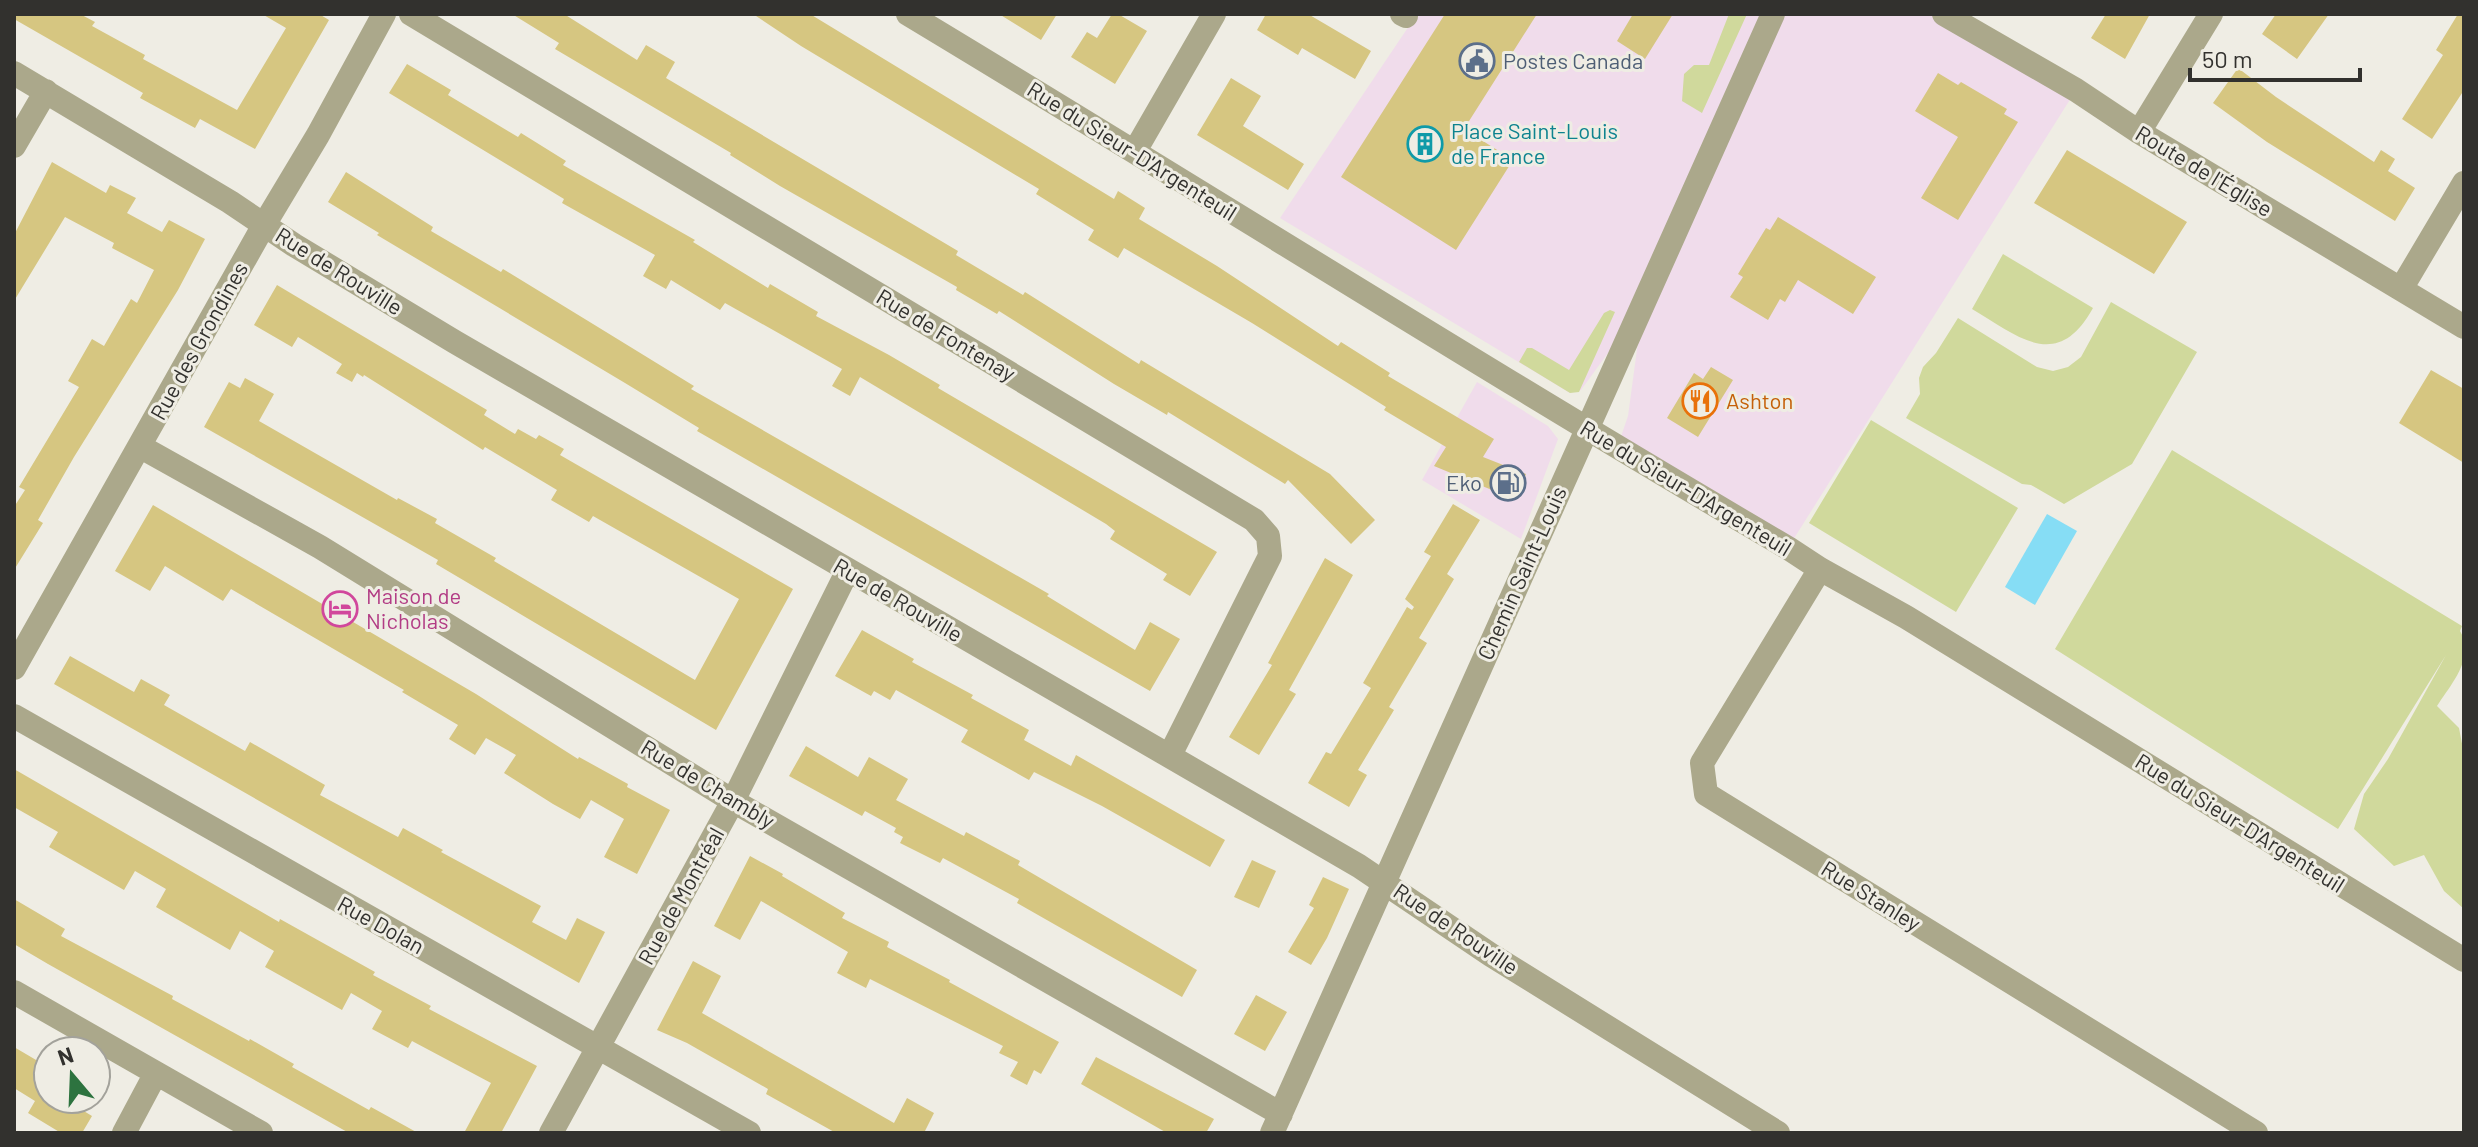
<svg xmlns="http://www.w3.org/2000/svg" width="2478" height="1147" viewBox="0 0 2478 1147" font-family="Barlow,sans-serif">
<rect width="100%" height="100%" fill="#efede4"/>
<path fill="#f0dceb" d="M 1417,14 L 1944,14 L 2076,90 L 1788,548 L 1617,448 L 1628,416 L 1643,305 L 1581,390 L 1570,393 L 1280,218 Z
M 1477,382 L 1548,426 L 1558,439 L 1521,539 L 1422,480 Z"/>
<path fill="#d0d99c" d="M 1729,14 L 1747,14 L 1702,113 L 1682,101 L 1684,74 L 1694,65 L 1709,65 Z
M 2003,254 L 2093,308 C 2057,373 2018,336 1972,309 Z
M 2111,302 L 2197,352 L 2132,464 L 2064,504 L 2031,485 L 2022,484 L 1906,418 L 1920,394 L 1919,378 L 1923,367 L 1936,353 L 1958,318 L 2037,367 L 2053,371 L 2068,367 L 2081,357 Z
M 1610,310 L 1615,312 L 1579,392 L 1570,393 L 1519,362 L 1527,348 L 1532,348 L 1569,370 L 1604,313 Z
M 1871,420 L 2018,508 L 1956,612 L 1809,523 Z
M 2172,450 L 2462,626 L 2460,631 C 2476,657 2451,684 2437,706 L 2459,728 L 2464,754 L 2464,909 L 2444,891 L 2424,855 L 2394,866 L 2354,829 L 2364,794 L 2388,759 L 2446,655 L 2338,829 L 2055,649 Z"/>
<path fill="#86ddf5" d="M 2047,514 L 2077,531 L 2035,605 L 2005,587 Z"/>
<path fill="#d6c681" d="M 14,14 L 80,14 L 95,22 L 92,26 L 145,55 L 143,59 L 237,110 L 286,28 L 262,14 L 319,14 L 329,20 L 255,149 L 200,119 L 195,128 L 140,98 L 143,93 L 14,19 Z
M 512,14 L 564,14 L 637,60 L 646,45 L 675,62 L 666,78 L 958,251 L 956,255 L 1023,295 L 1025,292 L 1139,364 L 1141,360 L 1330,474 L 1375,520 L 1351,544 L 1288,480 L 1285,484 L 1168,412 L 1167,415 L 1114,384 L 999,311 L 997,314 L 956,290 L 957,287 L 780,186 L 730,155 L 731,153 L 555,49 L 559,43 Z
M 753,14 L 810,14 L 1114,199 L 1118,191 L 1145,208 L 1139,219 L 1217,266 L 1338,346 L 1341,342 L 1390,373 L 1388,376 L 1494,439 L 1483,457 L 1526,474 L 1516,500 L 1434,466 L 1446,447 L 1384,410 L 1386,407 L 1252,323 L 1124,248 L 1118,258 L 1088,240 L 1094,230 L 1036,194 L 1039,189 L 801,46 Z
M 999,14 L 1057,14 L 1041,40 Z
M 1112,14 L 1118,14 L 1147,31 L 1115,84 L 1071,57 L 1087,32 L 1097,38 Z
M 1266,14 L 1308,14 L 1371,51 L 1355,79 L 1302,48 L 1298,55 L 1257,30 Z
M 1445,14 L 1537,14 L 1464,129 L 1513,160 L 1456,250 L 1341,177 Z
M 1633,14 L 1673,14 L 1645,59 L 1617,41 Z
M 2106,14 L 2150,14 L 2125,59 L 2091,38 Z
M 2276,14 L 2329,14 L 2297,59 L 2262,34 Z
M 2458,14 L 2464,14 L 2464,90 L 2432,139 L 2402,119 L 2443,55 L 2436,50 Z
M 407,64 L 451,90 L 448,95 L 518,137 L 521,133 L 566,161 L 563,165 L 695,240 L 693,242 L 768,288 L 770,284 L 818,312 L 816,316 L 889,355 L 940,385 L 938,388 L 1217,552 L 1190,596 L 1163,580 L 1167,574 L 1110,539 L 1115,531 L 1106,524 L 860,377 L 850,396 L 832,386 L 842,369 L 725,303 L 720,310 L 671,280 L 666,289 L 643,276 L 655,255 L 562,203 L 564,199 L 389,93 Z
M 2238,68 L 2276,97 L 2374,162 L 2381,150 L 2395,159 L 2388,171 L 2415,188 L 2395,221 L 2267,142 L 2213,103 Z
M 1938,73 L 1958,85 L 1961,82 L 2007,109 L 2004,114 L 2018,122 L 1958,220 L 1921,198 L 1958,137 L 1915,111 Z
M 1231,78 L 1261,96 L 1243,126 L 1304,164 L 1288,190 L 1197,135 Z
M 2067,150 L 2187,222 L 2154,274 L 2034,203 Z
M 52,162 L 106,193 L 110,185 L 136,198 L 127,213 L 162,232 L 169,220 L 205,239 L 178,290 L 74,457 L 38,520 L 43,523 L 14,570 L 14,507 L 25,490 L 19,487 L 79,387 L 68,381 L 92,339 L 104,346 L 131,299 L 137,303 L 154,270 L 112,248 L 114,243 L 65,217 L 14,301 L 14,235 Z
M 346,172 L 433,227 L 431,231 L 501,272 L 503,269 L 593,324 L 694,386 L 691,389 L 1049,594 L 1047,596 L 1135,650 L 1150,622 L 1180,639 L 1150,691 L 697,431 L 699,428 L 625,383 L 377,235 L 379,233 L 328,202 Z
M 1778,217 L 1876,277 L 1853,314 L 1798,280 L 1785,302 L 1780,299 L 1768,320 L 1730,297 L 1743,277 L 1738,274 L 1766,228 L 1770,230 Z
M 277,285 L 487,410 L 484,415 L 515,434 L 518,429 L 536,439 L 539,435 L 564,449 L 560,455 L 793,589 L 716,730 L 436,564 L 438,560 L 204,427 L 229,382 L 240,388 L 245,378 L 274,394 L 259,421 L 397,500 L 398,498 L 437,519 L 435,523 L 496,558 L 494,561 L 695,680 L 739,599 L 593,516 L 589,522 L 551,500 L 557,490 L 485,447 L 483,450 L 364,375 L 363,377 L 357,373 L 352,382 L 336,373 L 342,364 L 298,337 L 292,347 L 254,325 Z
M 1711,367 L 1733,380 L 1698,437 L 1667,418 L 1694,373 L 1703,379 Z
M 2431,370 L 2464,389 L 2464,463 L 2399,423 Z
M 1453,504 L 1480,520 L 1447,574 L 1454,579 L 1419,638 L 1427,643 L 1389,707 L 1394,710 L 1358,770 L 1367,775 L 1349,807 L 1308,783 L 1326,752 L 1331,754 L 1371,688 L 1363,683 L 1407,607 L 1412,610 L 1414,607 L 1405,599 L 1431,556 L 1424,552 Z
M 153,505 L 476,694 L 578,759 L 579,757 L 628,784 L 627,787 L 670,810 L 637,874 L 604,857 L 624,819 L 591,800 L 580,819 L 553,804 L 504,773 L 516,755 L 486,738 L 475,755 L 449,739 L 458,725 L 402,692 L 404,690 L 231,589 L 223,601 L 165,566 L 150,591 L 115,571 Z
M 1325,558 L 1353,575 L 1289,690 L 1296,694 L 1259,755 L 1229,737 L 1272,665 L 1268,663 Z
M 862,630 L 914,659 L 912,662 L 973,695 L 971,698 L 1029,730 L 1024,740 L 1071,766 L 1076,755 L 1225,840 L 1210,867 L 1102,806 L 1034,772 L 1029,780 L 961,742 L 968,730 L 896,690 L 890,700 L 874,691 L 871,696 L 835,676 Z
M 70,656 L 134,692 L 141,679 L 170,695 L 164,705 L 245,751 L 250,742 L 325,785 L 320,795 L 398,837 L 403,828 L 443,850 L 441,852 L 541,906 L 532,922 L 566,940 L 577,918 L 605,932 L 579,983 L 54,684 Z
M 806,746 L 858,777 L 869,757 L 908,779 L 896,800 L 964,836 L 966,832 L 1020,861 L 1018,865 L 1197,970 L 1182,997 L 1017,903 L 1019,899 L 943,858 L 940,863 L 900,843 L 903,837 L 894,832 L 896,828 L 865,811 L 862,816 L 789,776 Z
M 14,769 L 279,922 L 280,919 L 375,972 L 373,975 L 431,1006 L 429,1009 L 537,1066 L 501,1133 L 464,1133 L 491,1083 L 412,1041 L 408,1048 L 372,1029 L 382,1011 L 351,993 L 342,1010 L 265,967 L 274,951 L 240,931 L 230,950 L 156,907 L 166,889 L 135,871 L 124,890 L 49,847 L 58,832 L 14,807 Z
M 750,856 L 783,874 L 782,876 L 845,913 L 842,918 L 889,942 L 887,947 L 950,980 L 949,982 L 1059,1042 L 1041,1074 L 1034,1070 L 1027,1085 L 1010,1076 L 1018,1062 L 999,1053 L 1003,1046 L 870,979 L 866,988 L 837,973 L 848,952 L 761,901 L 740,940 L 714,926 Z
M 1252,860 L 1276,871 L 1259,908 L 1234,897 Z
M 1323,877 L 1349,889 L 1327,938 L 1311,965 L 1288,952 L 1314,908 L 1309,905 Z
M 14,899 L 65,929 L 61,936 L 173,996 L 172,999 L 249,1041 L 250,1039 L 294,1064 L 292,1067 L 369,1110 L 371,1107 L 418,1133 L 349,1133 L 48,964 L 14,944 Z
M 693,961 L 721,976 L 702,1013 L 894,1123 L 907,1098 L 934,1113 L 924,1133 L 836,1133 L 766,1094 L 768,1089 L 687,1043 L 657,1030 Z
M 1256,995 L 1287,1012 L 1265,1051 L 1234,1034 Z
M 14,1047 L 48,1067 L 48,1099 L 64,1099 L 92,1116 L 82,1133 L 61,1133 L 28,1113 L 35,1101 L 14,1088 Z
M 1096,1057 L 1214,1119 L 1206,1133 L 1167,1133 L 1081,1084 Z"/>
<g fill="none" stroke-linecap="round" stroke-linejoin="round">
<path stroke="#aba88b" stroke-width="24" d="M 411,14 L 1254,520 L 1268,536 L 1270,556 L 1170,755
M 908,14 C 1202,191 1492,375 1788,548 L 1820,569 L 1906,617 L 2464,960
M 1402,14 L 1406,16
M 1944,14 L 2076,90 L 2139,132 L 2464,327
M 14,73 L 230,202 L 294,245 L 455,342 L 1359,866 L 1491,955 L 1778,1133
M 2139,132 L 2211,14
M 14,146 L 46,91
M 1135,151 L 1214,14
M 2401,289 L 2464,183
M 141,447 L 320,547 L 733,801 L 1281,1114
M 1820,569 L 1702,763 L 1706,794 L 2256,1133
M 14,668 L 264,225 L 318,135 L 384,14
M 14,716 L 749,1133
M 14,992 L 261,1133
M 124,1133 L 156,1073
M 551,1133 L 733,801 L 848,570
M 1272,1133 L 1773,14"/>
</g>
<defs>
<symbol id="civic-ring" viewBox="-11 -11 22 22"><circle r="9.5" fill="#efede4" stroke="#5c6f8a" stroke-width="1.5"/><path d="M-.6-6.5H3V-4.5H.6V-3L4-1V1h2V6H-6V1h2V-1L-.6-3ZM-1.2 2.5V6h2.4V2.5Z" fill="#5c6f8a"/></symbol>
<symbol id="building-ring" viewBox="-11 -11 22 22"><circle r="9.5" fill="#efede4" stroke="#0f9aa8" stroke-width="1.5"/><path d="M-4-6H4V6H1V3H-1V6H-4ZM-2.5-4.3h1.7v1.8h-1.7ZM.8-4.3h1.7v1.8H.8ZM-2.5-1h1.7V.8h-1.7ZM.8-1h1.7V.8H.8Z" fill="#0f9aa8"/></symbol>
<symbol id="restaurant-ring" viewBox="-11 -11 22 22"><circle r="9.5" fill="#efede4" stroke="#e8710a" stroke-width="1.5"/><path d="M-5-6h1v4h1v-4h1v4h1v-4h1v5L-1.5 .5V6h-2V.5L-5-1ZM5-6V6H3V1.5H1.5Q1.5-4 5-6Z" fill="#e8710a"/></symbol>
<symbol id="fuel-ring" viewBox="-11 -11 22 22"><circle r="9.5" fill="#efede4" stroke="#5c6f8a" stroke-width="1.5"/><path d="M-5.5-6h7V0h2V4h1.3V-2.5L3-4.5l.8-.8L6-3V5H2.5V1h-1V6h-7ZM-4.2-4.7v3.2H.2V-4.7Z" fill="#5c6f8a"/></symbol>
<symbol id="hotel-ring" viewBox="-11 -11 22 22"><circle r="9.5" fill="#efede4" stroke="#d1479c" stroke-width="1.5"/><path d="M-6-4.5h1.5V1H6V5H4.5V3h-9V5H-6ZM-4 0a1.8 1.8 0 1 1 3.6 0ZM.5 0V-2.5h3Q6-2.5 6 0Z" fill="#d1479c"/></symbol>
</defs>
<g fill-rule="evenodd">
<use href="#civic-ring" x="1457" y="41" width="40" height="40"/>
<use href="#building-ring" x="1405" y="124" width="40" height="40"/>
<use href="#restaurant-ring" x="1680" y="381" width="40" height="40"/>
<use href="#fuel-ring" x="1488" y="463" width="40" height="40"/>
<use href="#hotel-ring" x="320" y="589" width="40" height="40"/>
</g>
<g text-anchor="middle" stroke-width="6" stroke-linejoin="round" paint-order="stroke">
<g font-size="22" fill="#4e5e75" stroke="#efede4" text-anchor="start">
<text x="1503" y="69">Postes Canada</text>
<text x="1482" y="491" text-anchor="end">Eko</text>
</g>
<g font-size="22" fill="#0d838f" stroke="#efede4" text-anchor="start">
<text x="1451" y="139">Place Saint-Louis<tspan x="1451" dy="25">de France</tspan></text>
</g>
<g font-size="22" fill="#32312e" stroke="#efede4">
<text transform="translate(1132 151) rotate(32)" y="8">Rue du Sieur-D'Argenteuil</text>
<text transform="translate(2204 171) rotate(31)" y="8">Route de l'Église</text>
<text transform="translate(339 271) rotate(32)" y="8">Rue de Rouville</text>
<text transform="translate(946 335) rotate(31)" y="8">Rue de Fontenay</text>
<text transform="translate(199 341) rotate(-61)" y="8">Rue des Grondines</text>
<text transform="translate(1686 488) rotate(31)" y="8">Rue du Sieur-D'Argenteuil</text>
<text transform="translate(1522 573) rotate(-66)" y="8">Chemin Saint-Louis</text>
<text transform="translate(898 600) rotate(30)" y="8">Rue de Rouville</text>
<text transform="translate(708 784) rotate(31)" y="8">Rue de Chambly</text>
<text transform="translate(2240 823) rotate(32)" y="8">Rue du Sieur-D'Argenteuil</text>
<text transform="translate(681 896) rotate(-61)" y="8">Rue de Montréal</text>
<text transform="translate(1871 896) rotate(32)" y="8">Rue Stanley</text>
<text transform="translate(381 925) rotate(29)" y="8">Rue Dolan</text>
<text transform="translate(1456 929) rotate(34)" y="8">Rue de Rouville</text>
</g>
<g font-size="22" fill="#c56008" stroke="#efede4" text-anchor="start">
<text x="1726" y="409">Ashton</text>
</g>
<g font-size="22" fill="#b23c85" stroke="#efede4" text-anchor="start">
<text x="366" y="604">Maison de<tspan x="366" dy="25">Nicholas</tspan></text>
</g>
</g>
<rect width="2478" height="1147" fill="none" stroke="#32312e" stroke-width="32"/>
<g transform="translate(72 1075) rotate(341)"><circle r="38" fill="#efede4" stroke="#a3a29b" stroke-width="2"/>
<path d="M0-6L14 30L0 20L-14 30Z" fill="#2d733f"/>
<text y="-12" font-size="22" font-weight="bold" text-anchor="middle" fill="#32312e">N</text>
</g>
<path d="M2190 68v12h170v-12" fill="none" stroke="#32312e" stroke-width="4"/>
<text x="2202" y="68" font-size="24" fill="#32312e" stroke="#efede4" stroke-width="6" paint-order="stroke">50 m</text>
</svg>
